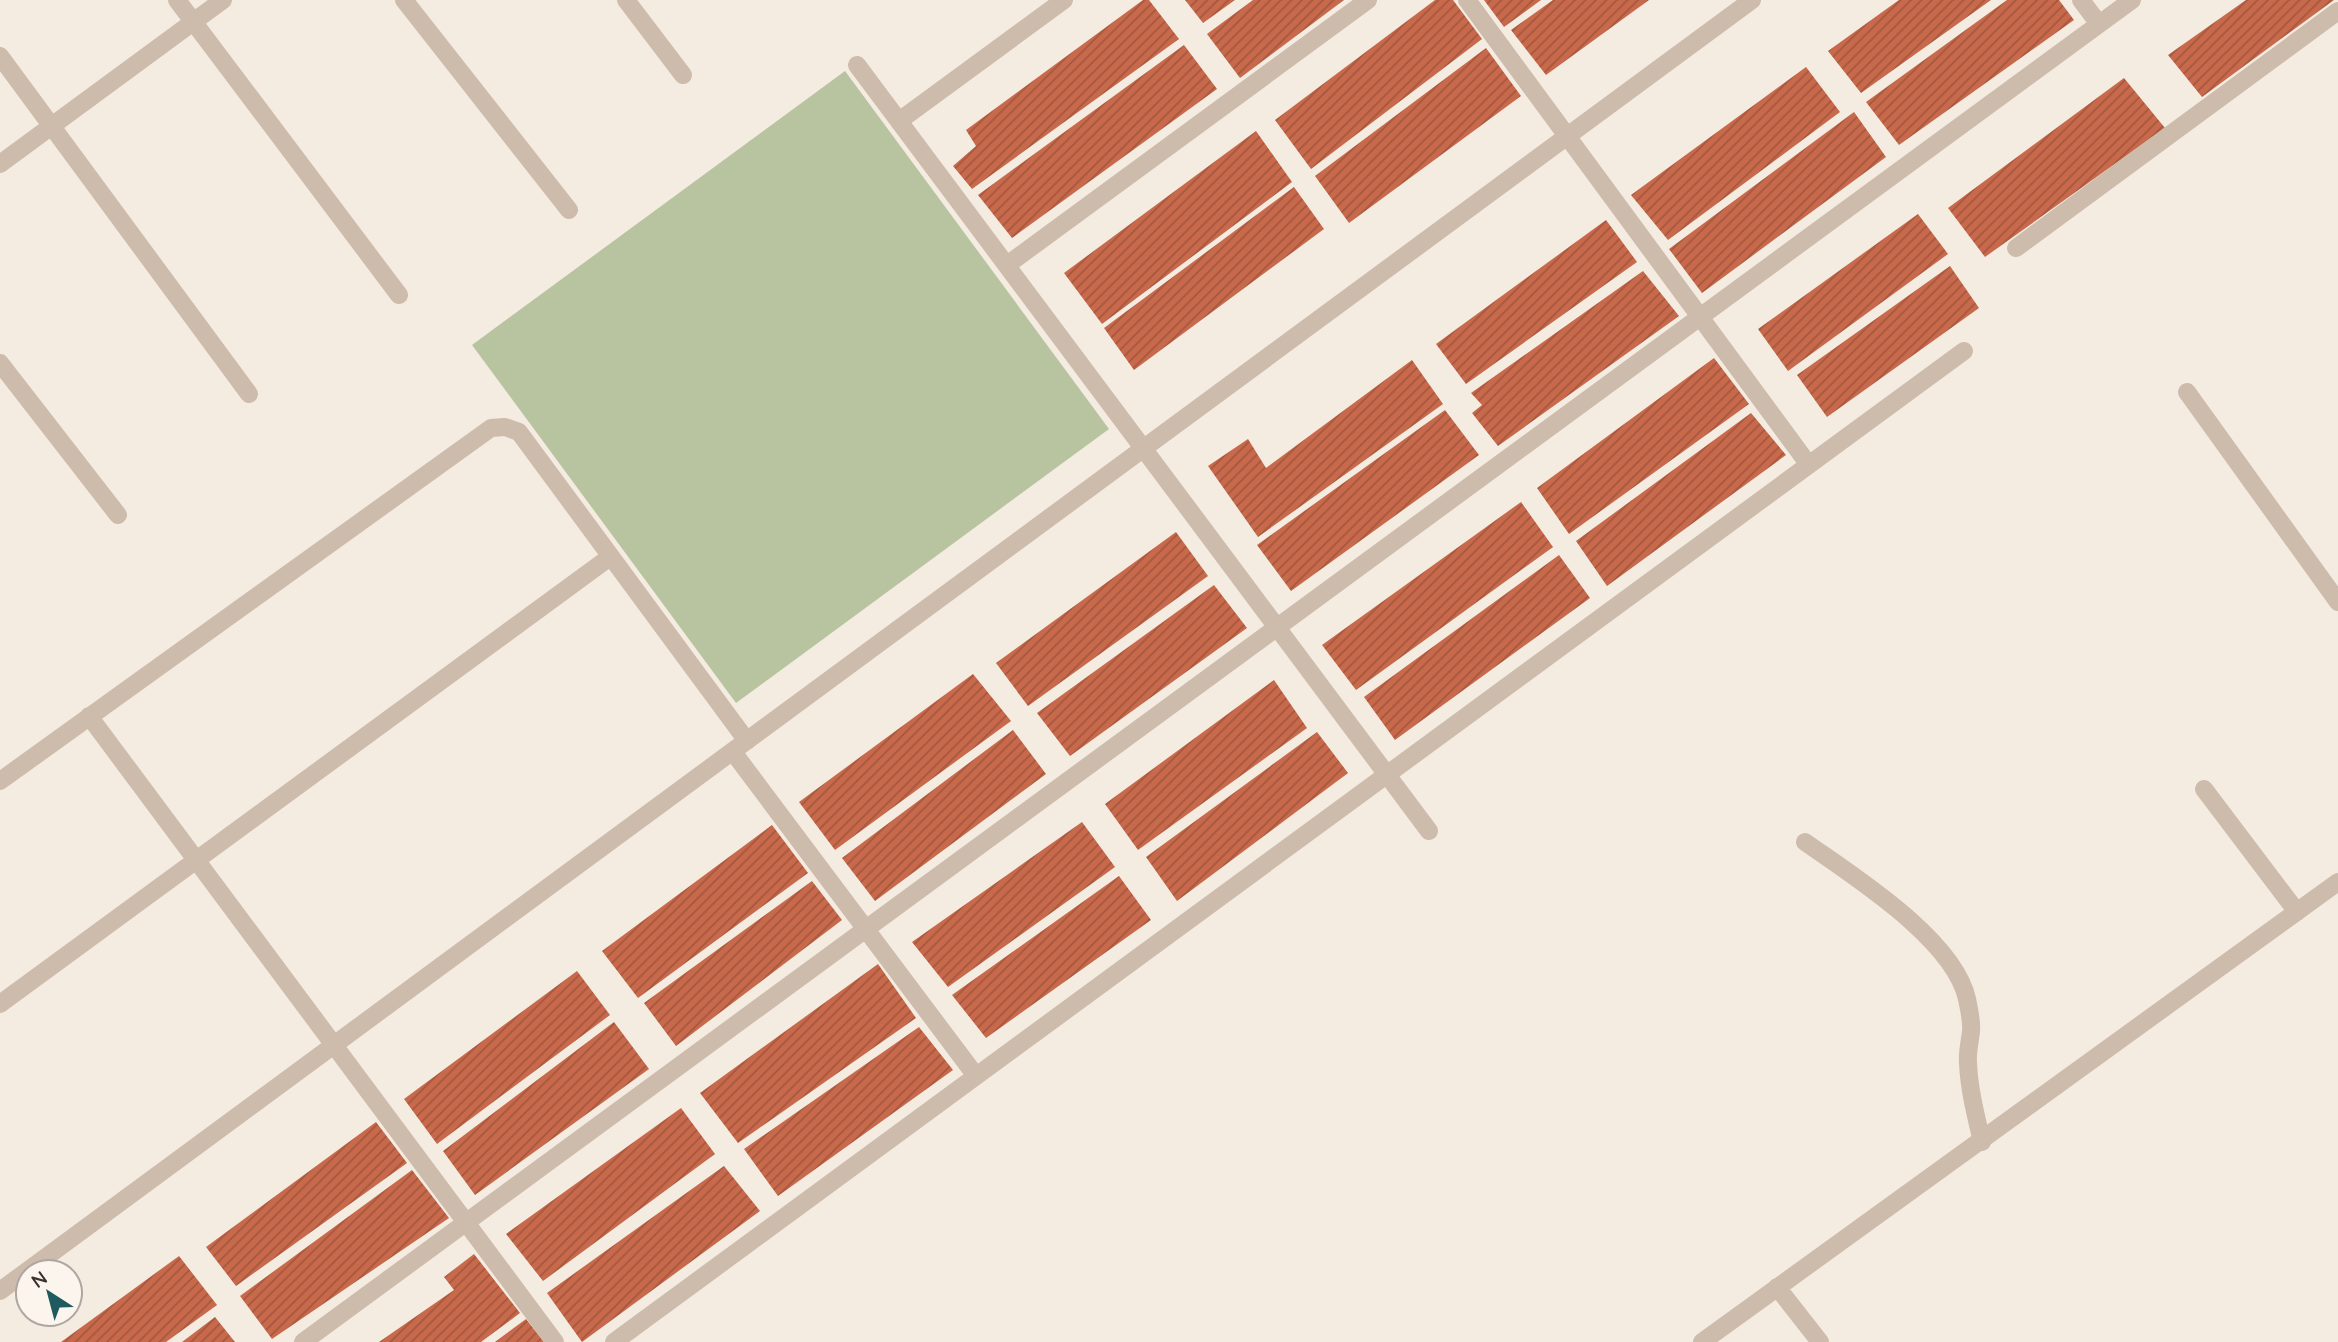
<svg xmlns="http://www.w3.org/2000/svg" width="2338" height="1342" viewBox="0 0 2338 1342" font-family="Quicksand,sans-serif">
<defs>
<pattern id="building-hatch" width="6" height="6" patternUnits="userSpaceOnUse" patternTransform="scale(1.75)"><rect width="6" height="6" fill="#c8694b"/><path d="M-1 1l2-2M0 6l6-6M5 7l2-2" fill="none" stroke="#a4573f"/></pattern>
</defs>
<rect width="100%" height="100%" fill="#f4ebe1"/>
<path fill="#b8c4a0" d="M 845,71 L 1109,429 L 736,703 L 472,345 Z"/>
<path fill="url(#building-hatch)" d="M 1143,0 L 1149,0 L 1179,39 L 972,189 L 953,166 L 976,146 L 966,130 Z
M 1185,0 L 1235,0 L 1203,23 Z
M 1253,0 L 1344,0 L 1240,78 L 1207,34 Z
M 1435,0 L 1453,0 L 1482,39 L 1311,169 L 1275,120 Z
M 1484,0 L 1541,0 L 1504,27 Z
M 1553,0 L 1649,0 L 1546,75 L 1511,30 Z
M 1899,0 L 1991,0 L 1861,93 L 1828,51 Z
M 2007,0 L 2059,0 L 2074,20 L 1899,145 L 1866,102 Z
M 2246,0 L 2334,0 L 2202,97 L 2168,55 Z
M 1184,45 L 1217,89 L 1012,238 L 978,195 Z
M 1486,48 L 1521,96 L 1349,223 L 1315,176 Z
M 1806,67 L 1840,112 L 1668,240 L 1631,195 Z
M 2124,78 L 2165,128 L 1985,257 L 1948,208 Z
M 1854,112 L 1886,157 L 1702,293 L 1669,249 Z
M 1256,131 L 1292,182 L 1102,324 L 1064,273 Z
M 1294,187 L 1324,229 L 1134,370 L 1104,328 Z
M 1918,214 L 1948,254 L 1788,371 L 1758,329 Z
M 1606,220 L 1637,262 L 1466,384 L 1436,344 Z
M 1950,266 L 1979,308 L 1827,417 L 1797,375 Z
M 1643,271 L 1679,316 L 1498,446 L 1472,413 L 1482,405 L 1471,393 Z
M 1714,358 L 1749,404 L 1569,534 L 1537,488 Z
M 1412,360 L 1443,404 L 1258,537 L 1208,466 L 1248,439 L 1266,468 Z
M 1445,410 L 1479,455 L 1291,591 L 1257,545 Z
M 1751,413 L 1786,455 L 1607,586 L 1576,541 Z
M 1521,502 L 1553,547 L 1356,690 L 1322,645 Z
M 1176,532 L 1208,576 L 1028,706 L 996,663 Z
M 1559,555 L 1590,598 L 1395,740 L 1364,697 Z
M 1214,585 L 1247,628 L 1070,756 L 1037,713 Z
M 973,674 L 1011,721 L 835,850 L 799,802 Z
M 1274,680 L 1307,728 L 1138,850 L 1105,804 Z
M 1013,730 L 1046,774 L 875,901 L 842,858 Z
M 1317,732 L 1348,773 L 1177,901 L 1146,857 Z
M 1082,822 L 1115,867 L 948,987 L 912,942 Z
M 772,825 L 808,873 L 638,998 L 602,951 Z
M 1119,876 L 1151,920 L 986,1038 L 952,995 Z
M 812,881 L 842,920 L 676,1046 L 644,1003 Z
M 878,964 L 916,1018 L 738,1143 L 700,1093 Z
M 577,971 L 610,1015 L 437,1144 L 404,1099 Z
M 614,1022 L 649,1069 L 475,1195 L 443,1151 Z
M 919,1027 L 953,1070 L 778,1196 L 744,1149 Z
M 681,1108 L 715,1154 L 543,1281 L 506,1234 Z
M 376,1122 L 407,1163 L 236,1286 L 206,1247 Z
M 724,1166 L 760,1211 L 582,1342 L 547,1293 Z
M 412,1170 L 449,1218 L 272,1339 L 240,1296 Z
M 474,1254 L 520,1313 L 481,1342 L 379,1342 L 454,1290 L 444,1277 Z
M 179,1256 L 217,1305 L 166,1342 L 61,1342 Z
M 215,1317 L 235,1342 L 182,1342 Z
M 526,1319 L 544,1342 L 495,1342 Z"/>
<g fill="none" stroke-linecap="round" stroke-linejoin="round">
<path stroke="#cdbbac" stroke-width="18" d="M 2016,248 L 2338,11
M 2187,392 L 2338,602
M 1805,842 C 1853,876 1954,939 1967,999 C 1969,1009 1972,1021 1971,1031 C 1970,1042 1967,1052 1968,1063 C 1969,1089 1976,1116 1982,1142"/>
<path stroke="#cdbbac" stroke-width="18" d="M 177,0 L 399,295
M 404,0 L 569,210
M 626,0 L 683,75
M 1467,0 L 1809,465
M 2081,0 L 2099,24
M 0,56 L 249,394
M 857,65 L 1429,831
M 899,121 L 1064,0
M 0,164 L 223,0
M 1007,265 L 1368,0
M 0,363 L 118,515
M 89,716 L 555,1342
M 733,752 L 976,1076
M 0,781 L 491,428 L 505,427 L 519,432 L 747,741
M 2204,789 L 2297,912
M 0,1004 L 610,557
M 1777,1287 L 1820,1342
M 0,1291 L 1752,0
M 303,1342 L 2132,0
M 614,1342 L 1964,351
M 1702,1342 L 2338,882"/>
</g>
<g transform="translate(49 1293) rotate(324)"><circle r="33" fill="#fbf5ee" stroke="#aea6a0" stroke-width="2"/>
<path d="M0-5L12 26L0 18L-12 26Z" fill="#1f5a5e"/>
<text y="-10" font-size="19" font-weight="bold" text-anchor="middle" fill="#3b302b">N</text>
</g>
</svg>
